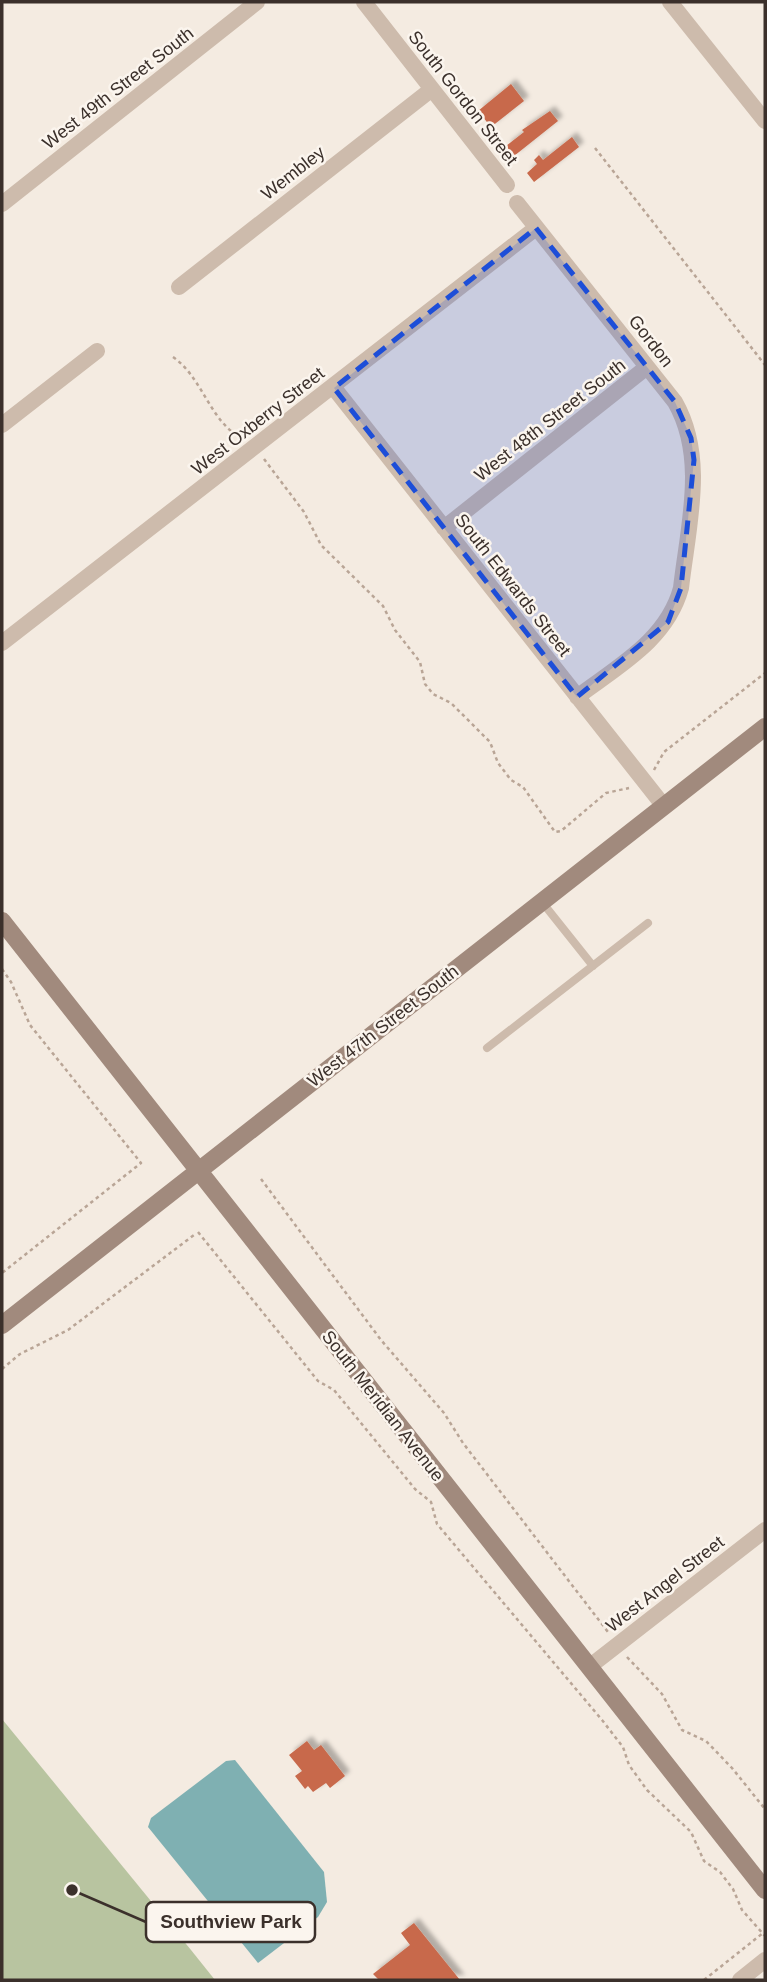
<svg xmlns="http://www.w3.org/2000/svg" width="767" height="1982" viewBox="0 0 767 1982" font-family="Helvetica,sans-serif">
<defs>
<filter id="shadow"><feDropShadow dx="5" dy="-5" stdDeviation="2" flood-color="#0004"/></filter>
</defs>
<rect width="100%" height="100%" fill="#f4ebe1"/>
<path fill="#b8c4a0" d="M 2,1719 L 191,1950 L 215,1980 L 2,1980 Z"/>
<path fill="#7fb0b2" d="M 235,1760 L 324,1872 L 327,1902 L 318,1917 L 258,1963 L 148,1827 L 151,1818 L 226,1761 Z"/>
<path fill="#c8694b" filter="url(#shadow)" d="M 511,84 L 524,101 L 491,127 L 478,111 Z
M 550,111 L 558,121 L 514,156 L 506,146 L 524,132 L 522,130 Z
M 572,137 L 579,147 L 534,182 L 527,173 L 537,164 L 534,160 L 539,155 L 543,160 Z
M 307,1741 L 314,1750 L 321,1745 L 345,1776 L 330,1788 L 326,1783 L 313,1792 L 308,1786 L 305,1789 L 295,1776 L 302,1771 L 289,1755 Z
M 414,1923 L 460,1980 L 379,1980 L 373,1974 L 410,1945 L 401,1933 Z"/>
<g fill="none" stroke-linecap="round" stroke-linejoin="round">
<path stroke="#b9a596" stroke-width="2.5" stroke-dasharray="3.5 3.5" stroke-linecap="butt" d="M 595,148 L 765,365
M 173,357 C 203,378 209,420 241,438
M 264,459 L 304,512 L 321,545 L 383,606 L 395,630 L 420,662 L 425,684 L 433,694 L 451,703 L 490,742 L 498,763 L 511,780 L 523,787 L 555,832 L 561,831 L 606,793 L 629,788
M 654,770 L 664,752 L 765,673
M 2,969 L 11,982 L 30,1025 L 141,1163 L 2,1273
M 261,1179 L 381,1340 L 444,1413 L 463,1443 L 608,1632
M 198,1232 L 318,1381 L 334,1390 L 415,1489 L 431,1502 L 437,1524 L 602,1720 L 623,1747 L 629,1765 L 647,1790 L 691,1832 L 704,1861 L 720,1872 L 733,1889 L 742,1910 L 765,1936
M 2,1369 L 20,1354 L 68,1330 L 194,1235
M 627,1657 L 662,1694 L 682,1730 L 706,1741 L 732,1768 L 765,1809
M 704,1980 L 763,1933"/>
<path stroke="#cdbbac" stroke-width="8" d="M 542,902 L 593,966
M 487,1048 L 648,923"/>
<path stroke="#cdbbac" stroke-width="16" d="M 364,2 L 507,185
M 670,2 L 765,121
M 517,203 L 675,402 C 707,458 688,526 681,588 C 667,640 618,666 577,697
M 2,204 L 257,2
M 179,287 L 432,89
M 334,388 L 663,805
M 2,425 L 97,351
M 444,528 L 647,367
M 2,643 L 536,228
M 589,1667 L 765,1530
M 740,1980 L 765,1960"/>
<path stroke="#a18a7d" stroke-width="18" d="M 2,921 L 765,1890
M 2,1325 L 765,727"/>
</g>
<path fill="#1d4ed8" fill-opacity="0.2" stroke="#1d4ed8" stroke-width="5" stroke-dasharray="14 9" stroke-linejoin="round" d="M 536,228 L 675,402 L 691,438 L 694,460 L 681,588 L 668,622 L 577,697 L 334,388 Z"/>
<g text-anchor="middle" stroke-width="5" stroke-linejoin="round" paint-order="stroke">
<g font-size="18" fill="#3b302b" stroke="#fbf5ee">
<text transform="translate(118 88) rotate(-38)" y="6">West 49th Street South</text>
<text transform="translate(463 98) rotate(52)" y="6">South Gordon Street</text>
<text transform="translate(293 173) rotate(-38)" y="6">Wembley</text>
<text transform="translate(651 341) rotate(52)" y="6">Gordon</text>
<text transform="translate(550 420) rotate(-38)" y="6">West 48th Street South</text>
<text transform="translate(258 421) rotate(-38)" y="6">West Oxberry Street</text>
<text transform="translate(513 585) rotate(52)" y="6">South Edwards Street</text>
<text transform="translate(383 1026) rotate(-38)" y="6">West 47th Street South</text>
<text transform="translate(383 1406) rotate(52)" y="6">South Meridian Avenue</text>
<text transform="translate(665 1584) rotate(-38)" y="6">West Angel Street</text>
</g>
</g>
<path fill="none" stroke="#3b302b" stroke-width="2.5" d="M72 1890L146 1922"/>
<circle fill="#3b302b" stroke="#fbf5ee" stroke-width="2.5" cx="72" cy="1890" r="7"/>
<rect fill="#fbf5ee" stroke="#3b302b" stroke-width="2.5" x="146" y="1902" width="169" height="40" rx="7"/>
<g font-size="19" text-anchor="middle" font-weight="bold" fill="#3b302b">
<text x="231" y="1928">Southview Park</text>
</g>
<rect width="767" height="1982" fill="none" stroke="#3b302b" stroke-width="7"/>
</svg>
